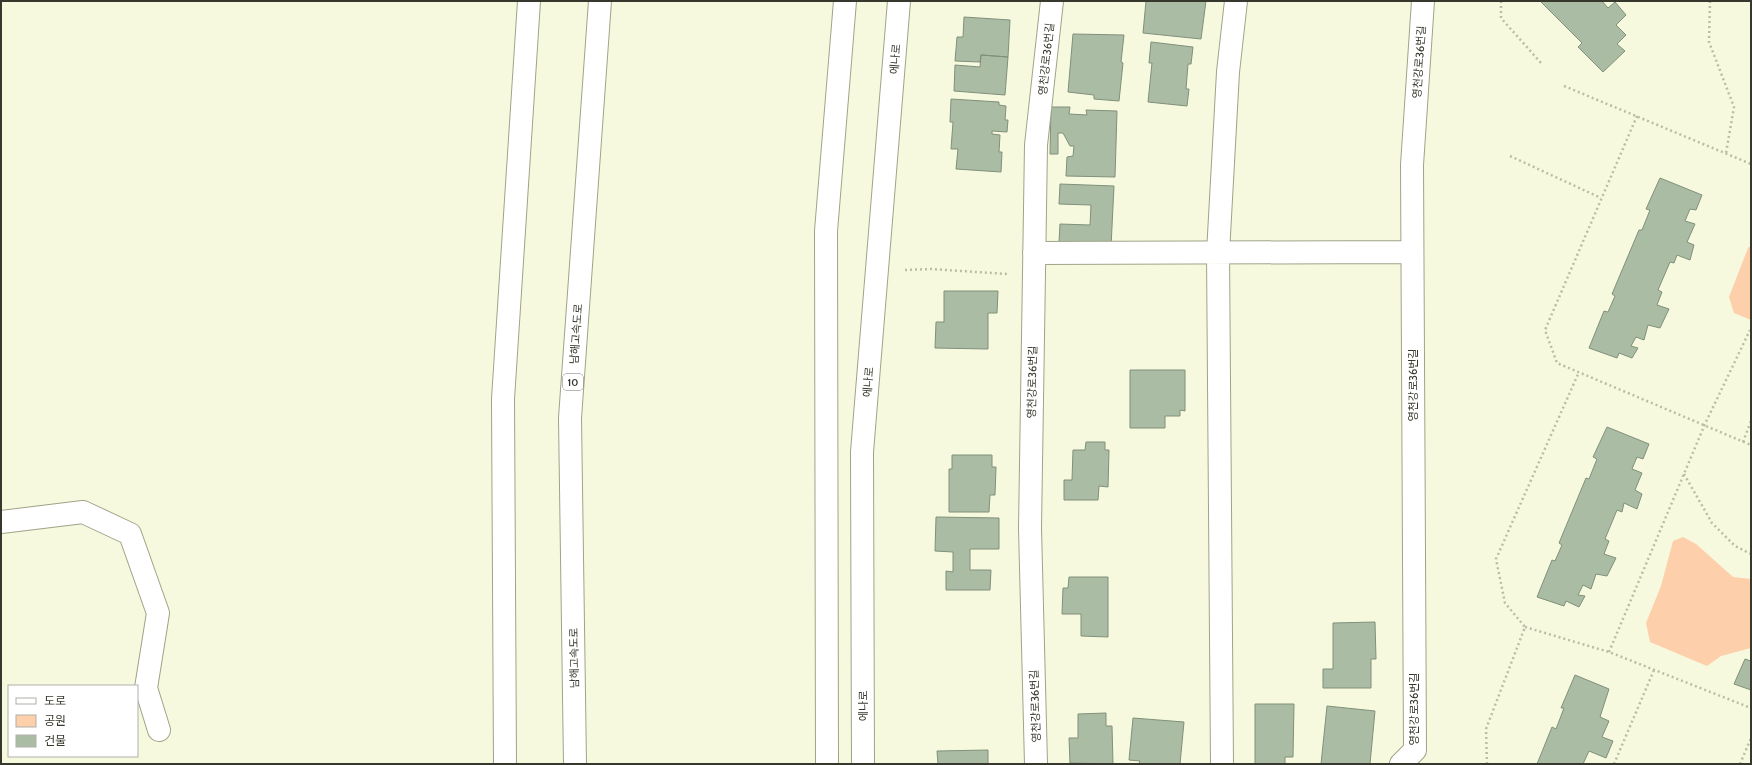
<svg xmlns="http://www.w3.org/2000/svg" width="1752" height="765" viewBox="0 0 1752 765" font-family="Cabin,'Noto Sans KR',sans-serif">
<rect width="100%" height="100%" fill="#f6f9dd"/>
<path fill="#fdcfaa" d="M 1751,245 L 1751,320 L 1734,313 L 1729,297 L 1748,248 Z
M 1683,537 L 1696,544 L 1733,577 L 1751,579 L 1751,648 L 1721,656 L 1707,666 L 1650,642 L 1646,623 L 1661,586 L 1673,541 Z"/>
<path fill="#abbca5" stroke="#80907a" d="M 1146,1 L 1206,1 L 1201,39 L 1143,33 Z
M 1540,1 L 1602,1 L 1608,8 L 1615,2 L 1626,15 L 1616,25 L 1626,35 L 1617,44 L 1625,51 L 1603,72 L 1578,47 L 1582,43 Z
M 964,17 L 1010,20 L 1008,57 L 981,55 L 980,62 L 955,61 L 957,37 L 963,37 Z
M 1073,34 L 1124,35 L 1121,62 L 1123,63 L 1119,101 L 1094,99 L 1094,95 L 1068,92 Z
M 1151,42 L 1193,47 L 1191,64 L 1188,64 L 1186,89 L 1189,89 L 1187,106 L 1148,102 L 1152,63 L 1149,63 Z
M 981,55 L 1008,57 L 1005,95 L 954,91 L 955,65 L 980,67 Z
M 951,99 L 999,102 L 999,105 L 1006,106 L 1005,120 L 1008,120 L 1007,132 L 992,131 L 992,134 L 1000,135 L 999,152 L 1002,152 L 1001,172 L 956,169 L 958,149 L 951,149 L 953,122 L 950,122 Z
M 1051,107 L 1070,107 L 1069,114 L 1087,115 L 1086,110 L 1117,111 L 1115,177 L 1066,176 L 1067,157 L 1073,156 L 1074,146 L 1070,146 L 1063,133 L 1058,133 L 1058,154 L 1050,154 Z
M 1660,178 L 1702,195 L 1696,210 L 1690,209 L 1685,221 L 1695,224 L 1687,242 L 1694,245 L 1690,260 L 1677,255 L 1674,263 L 1670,262 L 1658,290 L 1662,292 L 1657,305 L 1669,309 L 1660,328 L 1648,325 L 1644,340 L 1636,337 L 1631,346 L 1638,348 L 1632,358 L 1619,353 L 1617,358 L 1589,348 L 1604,311 L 1608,312 L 1615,296 L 1612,294 L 1639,230 L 1642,230 L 1650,210 L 1646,209 Z
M 1060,184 L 1114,186 L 1111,247 L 1086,243 L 1059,242 L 1060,224 L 1090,225 L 1091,205 L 1059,204 Z
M 944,291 L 998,291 L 997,313 L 988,313 L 988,349 L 935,348 L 936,322 L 944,322 Z
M 1130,370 L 1185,370 L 1185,411 L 1180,410 L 1180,416 L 1165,416 L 1165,428 L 1130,428 Z
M 1607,427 L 1649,444 L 1643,459 L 1637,457 L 1632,469 L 1642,473 L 1635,490 L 1642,494 L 1637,509 L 1624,503 L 1622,512 L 1617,510 L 1605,539 L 1609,541 L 1604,554 L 1616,558 L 1607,576 L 1596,574 L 1591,589 L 1583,585 L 1578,595 L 1585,596 L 1579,607 L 1566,601 L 1564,606 L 1537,597 L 1552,560 L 1555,561 L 1562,545 L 1559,543 L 1586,478 L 1589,479 L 1597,459 L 1593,457 Z
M 1086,442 L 1105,442 L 1105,450 L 1109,450 L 1108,487 L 1099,486 L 1098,500 L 1064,500 L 1064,480 L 1072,480 L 1073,450 L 1085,450 Z
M 952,455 L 992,455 L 992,467 L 996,467 L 995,495 L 990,495 L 989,512 L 949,512 L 949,469 L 952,469 Z
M 936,517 L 999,518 L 999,549 L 970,549 L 970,570 L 991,570 L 990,590 L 946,590 L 946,571 L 953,572 L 953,552 L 935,551 Z
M 1069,577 L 1108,577 L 1108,637 L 1081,636 L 1081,614 L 1062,614 L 1063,588 L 1068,588 Z
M 1375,622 L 1376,659 L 1371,659 L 1371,688 L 1323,688 L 1323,669 L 1333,669 L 1333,623 Z
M 1745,659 L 1751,661 L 1751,690 L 1734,684 Z
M 1575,675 L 1609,689 L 1600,717 L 1609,721 L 1602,737 L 1613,741 L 1606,758 L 1589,751 L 1583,764 L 1537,764 L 1552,727 L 1556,729 L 1564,708 L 1561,708 Z
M 1255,704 L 1294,704 L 1293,757 L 1285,757 L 1285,764 L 1255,764 Z
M 1327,706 L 1375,711 L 1370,764 L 1321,764 Z
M 1106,713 L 1106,726 L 1112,726 L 1113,764 L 1070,763 L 1069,738 L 1078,738 L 1078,714 Z
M 1133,718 L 1184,722 L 1180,764 L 1139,764 L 1140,761 L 1129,760 Z
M 988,750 L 988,764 L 938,764 L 937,751 Z"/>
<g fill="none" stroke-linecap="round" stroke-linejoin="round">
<defs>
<path id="minor" d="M 1034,253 L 1412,252
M 1,522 L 83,512 L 130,534 L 158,613 L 146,688 L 159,730
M 827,764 L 826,231 L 845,1
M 863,764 L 862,452 L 899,1
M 1036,764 L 1030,528 L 1036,145 L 1052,1
M 1222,764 L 1218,253 L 1228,72 L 1236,1
M 1401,764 L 1415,750 L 1412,165 L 1423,1"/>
<path id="highway" d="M 505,764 L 503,399 L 529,1
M 575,764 L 570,418 L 600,1"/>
</defs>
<use href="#minor" stroke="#a0a389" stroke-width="24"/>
<use href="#highway" stroke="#a0a389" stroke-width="24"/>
<path stroke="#babca6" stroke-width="2.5" stroke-dasharray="2 3" stroke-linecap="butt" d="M 1501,1 L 1501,18 L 1541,63
M 1710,1 L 1709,42 L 1734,107 L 1726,153
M 1564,86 L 1751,164
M 1637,116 L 1545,330 L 1557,363 L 1751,445
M 1510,156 L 1601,198
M 905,270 L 931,269 L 1007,274
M 1743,442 L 1751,421
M 1684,474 L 1712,523 L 1735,546 L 1751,554
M 1525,627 L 1609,652 L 1751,708
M 1609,652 L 1705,424 L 1750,330
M 1487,764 L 1486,729 L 1525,627 L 1505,603 L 1496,559 L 1579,372
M 1614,764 L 1654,670
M 1740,764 L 1751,738"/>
<use href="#minor" stroke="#fff" stroke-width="22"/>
<use href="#highway" stroke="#fff" stroke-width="22"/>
</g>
<g text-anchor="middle" stroke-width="3.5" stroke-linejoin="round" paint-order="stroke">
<rect fill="#fff" stroke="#73746c" stroke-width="1" x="563" y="374" width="20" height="16" rx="3"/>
<g font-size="10" font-weight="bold" fill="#37382d">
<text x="573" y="386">10</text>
</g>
<g font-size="11" fill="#37382d" stroke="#fff">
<text transform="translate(895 59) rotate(-85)" y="4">에나로</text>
<text transform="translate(1046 59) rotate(-84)" y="4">영천강로36번길</text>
<text transform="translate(1419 62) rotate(-86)" y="4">영천강로36번길</text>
<text transform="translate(576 334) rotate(-86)" y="4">남해고속도로</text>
<text transform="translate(868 382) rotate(-85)" y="4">에나로</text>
<text transform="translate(1032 382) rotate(-89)" y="4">영천강로36번길</text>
<text transform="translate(1413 385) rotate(-90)" y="4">영천강로36번길</text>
<text transform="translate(574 658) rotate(-91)" y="4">남해고속도로</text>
<text transform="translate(863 706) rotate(-90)" y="4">에나로</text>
<text transform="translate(1035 706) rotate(-92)" y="4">영천강로36번길</text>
<text transform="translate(1414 709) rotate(-90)" y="4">영천강로36번길</text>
</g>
</g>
<rect width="1752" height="765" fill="none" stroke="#37382d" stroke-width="4"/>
<rect x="8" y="685" width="130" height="72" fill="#ffffff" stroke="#afafab"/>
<rect x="16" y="698" width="20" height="6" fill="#ffffff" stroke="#afafab"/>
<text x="44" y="705" font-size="12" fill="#37382d">도로</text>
<rect x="16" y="715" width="20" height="12" fill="#fdcfaa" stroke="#afafab"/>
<text x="44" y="725" font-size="12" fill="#37382d">공원</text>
<rect x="16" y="735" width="20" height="12" fill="#abbca5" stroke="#afafab"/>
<text x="44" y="745" font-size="12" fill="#37382d">건물</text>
</svg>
